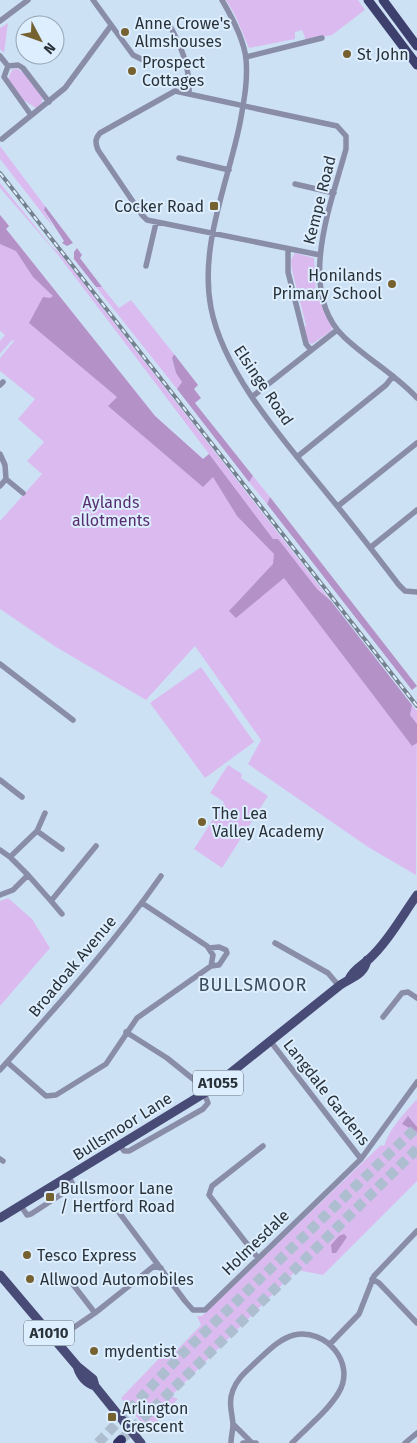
<svg xmlns="http://www.w3.org/2000/svg" width="417" height="1443" viewBox="0 0 417 1443" font-family="'Fira Sans',sans-serif">
<rect width="100%" height="100%" fill="#cde1f5"/>
<path fill="#dbbbef" d="M 226,0 L 358,0 L 365,10 L 332,35 L 306,40 L 302,30 L 295,32 L 295,39 L 249,48 L 235,15 Z
M 8,23 L 4,53 L 0,49 L 0,28 Z
M 16,68 L 24,73 L 43,97 L 41,105 L 36,108 L 23,100 L 8,79 L 12,70 Z
M 0,146 L 45,206 L 44,210 L 53,227 L 0,159 Z
M 0,183 L 52,247 L 59,252 L 331,601 L 317,589 L 410,714 L 412,705 L 417,711 L 416,875 L 368,847 L 248,764 L 261,740 L 195,646 L 146,700 L 56,647 L 0,609 L 0,521 L 42,474 L 27,461 L 44,442 L 18,419 L 35,399 L 0,371 L 0,358 L 14,341 L 12,340 L 0,354 L 0,341 L 5,335 L 0,331 L 0,215 L 9,226 L 6,229 L 155,416 L 203,459 L 209,454 L 59,256 L 0,188 Z
M 295,253 L 314,258 L 316,292 L 332,327 L 331,331 L 312,344 L 308,342 L 304,329 L 306,325 L 292,270 L 291,260 Z
M 96,287 L 102,287 L 119,308 L 131,300 L 174,354 L 172,358 L 176,373 L 182,382 L 177,389 Z
M 253,476 L 270,497 L 267,504 L 249,482 Z
M 201,667 L 254,742 L 205,778 L 150,703 Z
M 228,765 L 242,774 L 241,778 L 268,796 L 222,868 L 194,849 L 224,802 L 210,793 Z
M 8,898 L 32,919 L 50,948 L 0,1006 L 0,901 Z
M 417,1099 L 417,1181 L 323,1275 L 297,1270 L 171,1396 L 178,1399 L 148,1431 L 121,1398 L 171,1346 L 177,1350 L 201,1325 L 197,1316 L 202,1316 L 381,1145 L 384,1146 C 391,1126 404,1114 417,1099 Z"/>
<path fill="#b492c8" d="M 45,206 L 73,243 L 67,246 L 62,243 L 64,241 L 44,210 Z
M 0,215 L 9,226 L 6,229 L 155,416 L 203,459 L 209,454 L 273,539 L 278,539 L 317,589 L 331,601 L 412,705 L 410,715 L 417,724 L 417,743 L 412,746 L 284,578 L 236,618 L 229,611 L 273,564 L 274,554 L 237,516 L 213,477 L 203,487 L 108,406 L 117,397 L 29,323 L 43,297 L 50,298 L 53,296 L 33,277 L 16,251 L 0,244 Z
M 77,248 L 82,255 L 80,258 L 102,287 L 96,287 L 74,259 L 74,252 Z
M 174,354 L 198,385 L 194,389 L 201,398 L 195,403 L 253,476 L 249,482 L 177,389 L 182,382 L 176,373 L 172,358 Z
M 270,497 L 417,686 L 412,690 L 267,504 Z
M 408,1116 L 417,1127 L 417,1132 L 402,1124 Z
M 344,1234 L 347,1237 L 336,1253 L 332,1253 L 331,1245 L 339,1236 Z"/>
<g fill="none" stroke-linecap="round" stroke-linejoin="round">
<path stroke="#acbecf" stroke-width="10" stroke-dasharray="10 5" stroke-linecap="butt" d="M 121,1440 L 417,1149
M 98,1443 L 181,1355 L 417,1127"/>
<path stroke="#8a8da7" stroke-width="5.5" d="M 93,0 L 133,55 L 143,60
M 222,0 C 232,17 244,39 246,59 C 248,81 244,101 240,123 C 228,183 199,246 211,308 C 224,375 287,444 329,496 C 353,525 376,555 399,585 L 405,591 L 417,592
M 0,21 L 28,0
M 168,22 C 181,46 190,66 189,93
M 0,56 L 8,66 L 18,65 L 23,68 L 49,102
M 246,57 L 322,38
M 8,66 L 4,77 L 31,115
M 2,139 L 65,88 L 110,27
M 179,158 L 229,170
M 295,184 L 334,193
M 288,249 L 288,272 L 306,344 L 311,350
M 320,255 L 147,220 L 142,215 L 98,150 C 95,142 95,139 100,133 L 175,91 L 337,126 L 346,136 L 346,149 C 331,204 296,291 344,337 C 367,359 396,375 417,398
M 146,266 L 156,223
M 0,385 L 3,382
M 253,396 L 337,330
M 0,454 L 5,465 L 6,479 L 23,493
M 297,457 L 386,385 L 393,376
M 0,486 L 6,479
M 338,506 L 417,443
M 371,547 L 417,510
M 0,664 L 73,720
M 0,780 L 22,797
M 37,831 L 62,849
M 0,850 L 10,857
M 28,875 L 10,857 L 37,831 L 45,813
M 0,895 L 13,890 L 28,875 L 51,901 L 96,846
M 51,901 L 62,914
M 275,943 L 328,973 L 339,986
M 209,948 L 219,947 L 226,950 L 227,953 L 219,965 L 211,966
M 383,1017 L 402,993 L 408,992 L 417,998
M 126,1032 L 167,1058 L 208,1091
M 271,1042 L 361,1159
M 7,1062 L 46,1096 L 56,1095 L 106,1064 L 137,1018 L 211,966 L 213,955 L 207,946 L 142,903
M 0,1070 C 56,1007 113,945 161,876
M 119,1144 L 124,1151 L 129,1151 L 203,1109 L 208,1103 L 204,1093
M 0,1159 L 3,1161
M 112,1203 L 185,1301 L 193,1310 L 205,1310 L 361,1159 L 417,1082
M 21,1206 L 27,1215 L 31,1214 L 71,1188 L 73,1185 L 69,1176
M 258,1258 L 209,1195 L 212,1186 L 263,1146
M 68,1278 L 95,1313
M 372,1279 L 379,1283 L 417,1323
M 67,1332 L 95,1313 L 154,1266 L 161,1268
M 330,1344 L 359,1314 L 374,1276 L 417,1231
M 233,1424 L 251,1442
M 231,1443 C 231,1437 233,1430 233,1424 C 232,1412 228,1402 233,1390 C 237,1378 248,1370 257,1361 C 268,1351 279,1339 294,1335 C 326,1328 356,1363 339,1392 C 328,1411 307,1427 292,1443
M 243,1443 L 256,1443
M 405,1443 L 417,1433"/>
<path stroke="#484b76" stroke-width="9" d="M 349,979 C 354,969 360,967 368,960 C 387,943 402,916 417,895
M 0,1218 L 208,1091 L 339,986 C 351,977 364,976 367,960
M 0,1275 L 77,1366 L 93,1379 L 95,1386 L 141,1443
M 77,1366 C 80,1376 85,1383 95,1386"/>
<path stroke="#3d3f6d" stroke-width="9" d="M 368,0 L 417,65
M 383,0 L 417,46"/>
<path stroke="#323364" stroke-width="10" d="M 118,1443 L 121,1440"/>
<defs>
<path id="rail" d="M 0,173 L 417,706"/>
</defs>
<use href="#rail" stroke="#74818e" stroke-width="4"/>
<use href="#rail" stroke="#ddeefe" stroke-width="2" stroke-dasharray="5.5" stroke-linecap="butt"/>
</g>
<g fill="#766130" stroke="#ddeefe" stroke-width="2">
<circle cx="125" cy="32" r="5"/>
<circle cx="347" cy="54" r="5"/>
<circle cx="132" cy="71" r="5"/>
<rect x="209" y="201" width="10" height="10" rx="2.5"/>
<circle cx="392" cy="284" r="5"/>
<circle cx="202" cy="822" r="5"/>
<rect x="45" y="1192" width="10" height="10" rx="2.5"/>
<circle cx="27" cy="1255" r="5"/>
<circle cx="30" cy="1279" r="5"/>
<circle cx="94" cy="1351" r="5"/>
<rect x="107" y="1412" width="10" height="10" rx="2.5"/>
</g>
<g text-anchor="middle" stroke-width="4" stroke-linejoin="round" paint-order="stroke">
<g fill="#ddeefe" stroke="#606a74" stroke-width="1">
<rect x="193" y="1070.5" width="50" height="25" rx="4"/>
<rect x="24" y="1320.5" width="50" height="25" rx="4"/>
</g>
<g font-size="15" font-weight="bold" fill="#2a3239">
<text x="218" y="1088">A1055</text>
<text x="49" y="1338">A1010</text>
</g>
<g font-size="16" fill="#2a3239" stroke="#ddeefe" text-anchor="start">
<text x="135" y="29">Anne Crowe's<tspan x="135" dy="18">Almshouses</tspan></text>
<text x="357" y="60">St John</text>
<text x="142" y="68">Prospect<tspan x="142" dy="18">Cottages</tspan></text>
<text x="204" y="212" text-anchor="end">Cocker Road</text>
<text x="382" y="281" text-anchor="end">Honilands<tspan x="382" dy="18">Primary School</tspan></text>
<text x="212" y="819">The Lea<tspan x="212" dy="18">Valley Academy</tspan></text>
<text x="60" y="1194">Bullsmoor Lane<tspan x="60" dy="18">/ Hertford Road</tspan></text>
<text x="37" y="1261">Tesco Express</text>
<text x="40" y="1285">Allwood Automobiles</text>
<text x="104" y="1357">mydentist</text>
<text x="122" y="1414">Arlington<tspan x="122" dy="18">Crescent</tspan></text>
</g>
<g font-size="16" fill="#2a3239" stroke="#ddeefe">
<text transform="translate(319 200) rotate(-76)" y="6">Kempe Road</text>
<text transform="translate(264 385) rotate(56)" y="6">Elsinge Road</text>
<text transform="translate(72 966) rotate(-50)" y="6">Broadoak Avenue</text>
<text transform="translate(327 1092) rotate(52)" y="6">Langdale Gardens</text>
<text transform="translate(122 1126) rotate(-32)" y="6">Bullsmoor Lane</text>
<text transform="translate(255 1242) rotate(-44)" y="6">Holmesdale</text>
</g>
<g font-size="16" fill="#582d6f" stroke="#ddeefe">
<text x="111" y="508">Aylands<tspan x="111" dy="18">allotments</tspan></text>
</g>
<g font-size="18" letter-spacing="1" fill="#3b4c5c" stroke="#ddeefe">
<text x="253" y="991">BULLSMOOR</text>
</g>
</g>
<g transform="translate(40 40) rotate(131)"><circle r="24" fill="#ddeefe" stroke="#95a3af"/>
<path d="M0-4L9 19L0 12L-9 19Z" fill="#766130"/>
<text y="-8" font-size="14" font-weight="bold" text-anchor="middle" fill="#2a3239">N</text>
</g>
</svg>
